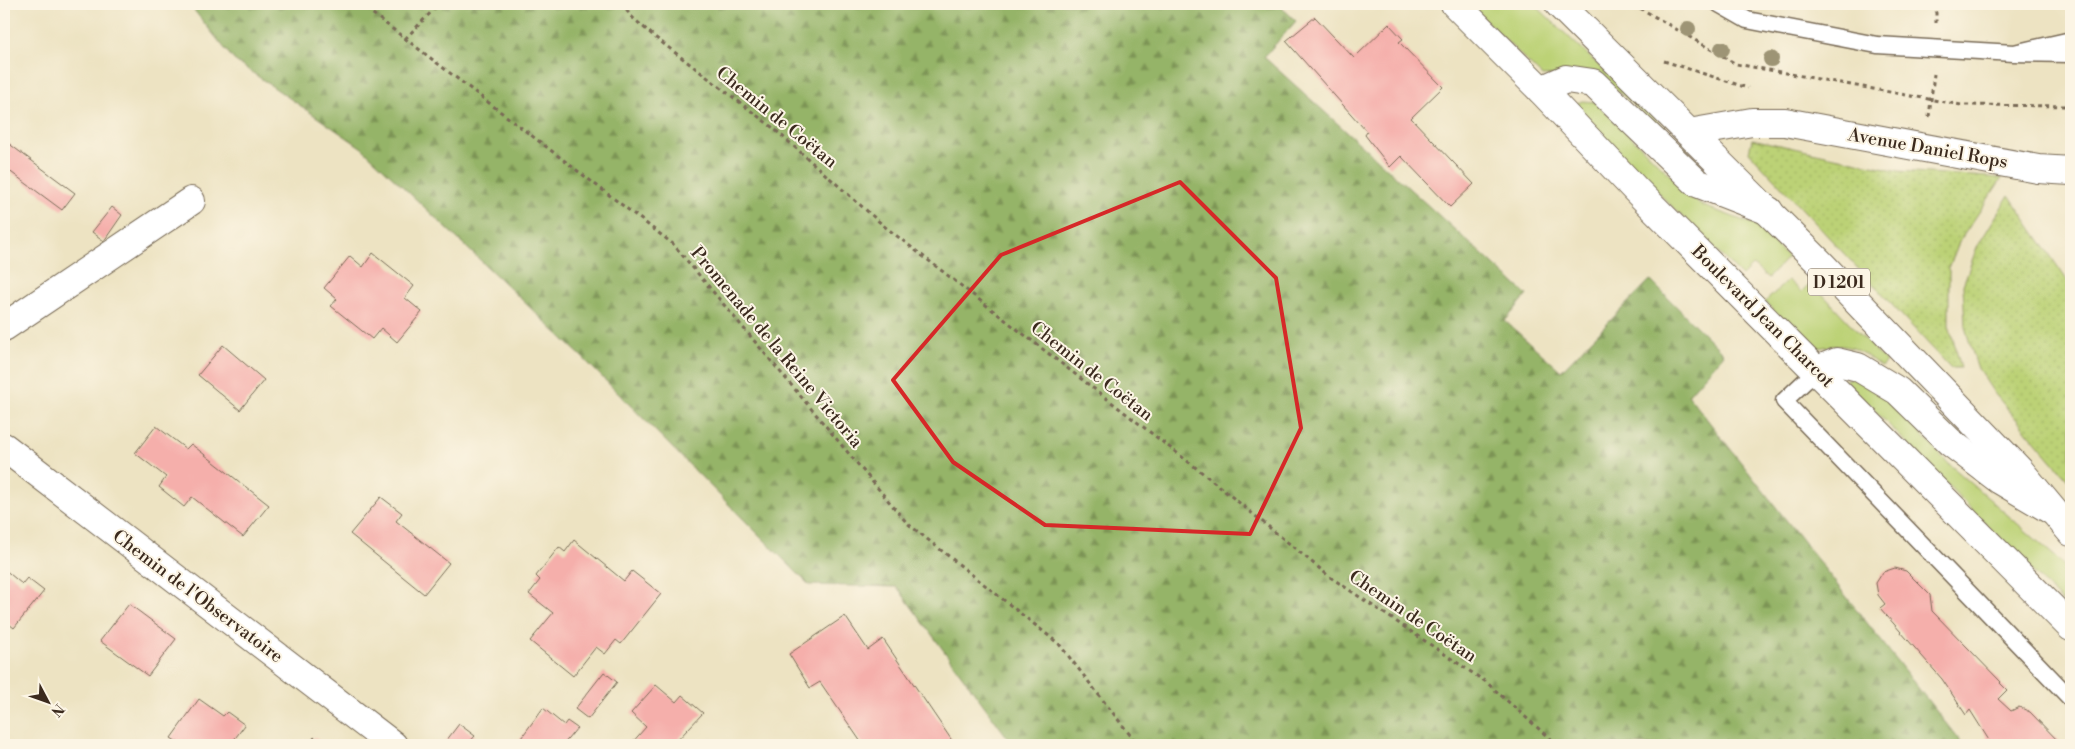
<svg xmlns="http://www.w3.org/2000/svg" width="2075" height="749" viewBox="0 0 2075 749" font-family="'Libre Bodoni',serif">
<defs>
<pattern id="forest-firs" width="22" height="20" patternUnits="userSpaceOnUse" patternTransform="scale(1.25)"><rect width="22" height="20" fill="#95b467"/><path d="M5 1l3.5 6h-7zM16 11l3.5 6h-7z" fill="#7b9354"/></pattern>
<pattern id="park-dots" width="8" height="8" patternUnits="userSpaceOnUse" patternTransform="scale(1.25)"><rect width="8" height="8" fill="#bcd276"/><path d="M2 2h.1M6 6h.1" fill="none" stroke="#a2b466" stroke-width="1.8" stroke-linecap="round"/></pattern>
</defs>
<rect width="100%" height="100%" fill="#fcf5e5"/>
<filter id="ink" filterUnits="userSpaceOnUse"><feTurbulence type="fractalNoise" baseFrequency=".02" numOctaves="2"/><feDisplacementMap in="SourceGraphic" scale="10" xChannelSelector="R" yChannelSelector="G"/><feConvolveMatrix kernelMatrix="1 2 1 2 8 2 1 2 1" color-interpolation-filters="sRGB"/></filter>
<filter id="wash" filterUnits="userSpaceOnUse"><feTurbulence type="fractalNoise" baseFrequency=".0096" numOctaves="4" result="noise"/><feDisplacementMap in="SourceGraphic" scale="20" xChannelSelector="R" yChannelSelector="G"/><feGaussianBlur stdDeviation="1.12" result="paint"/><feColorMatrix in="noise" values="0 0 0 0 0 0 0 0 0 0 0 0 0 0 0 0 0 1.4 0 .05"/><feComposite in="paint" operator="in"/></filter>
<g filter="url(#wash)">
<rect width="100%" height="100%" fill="#ede3c2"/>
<path fill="#bcd276" stroke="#7c7e4a" d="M 1469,4 L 1534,4 L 1686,148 L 1687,155 L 1599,73 L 1542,76 Z
M 1582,101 L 1595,102 L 1701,205 L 1755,225 L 1788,257 L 1768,278 L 1753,265 L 1742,276 L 1571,106 Z
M 1788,280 L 1801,292 L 1811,282 L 1886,362 L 1881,367 C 1855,346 1847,342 1813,349 L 1765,302 Z
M 1857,375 L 1876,386 L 1948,463 L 2058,559 L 2071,574 L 2071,611 L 1845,380 Z"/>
<path fill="url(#forest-firs)" stroke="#686f42" d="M 189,4 L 1278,4 L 1296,21 L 1264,57 L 1527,295 L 1505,321 L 1561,371 L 1650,280 L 1724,354 L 1688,395 L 1963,745 L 1013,745 L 897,587 L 809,585 L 580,355 L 362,148 L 234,60 Z"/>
<path fill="url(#park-dots)" stroke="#7c7e4a" d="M 1752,139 L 1899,171 L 2002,178 L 1959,242 L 1949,268 L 1949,325 L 1961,368 L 1951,368 L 1749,152 Z
M 2009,195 L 2071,286 L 2071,483 L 1994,393 L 1977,367 L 1965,327 L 1963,285 L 1977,247 Z"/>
<g id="blocks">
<path fill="#f5afab" d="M 1315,17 L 1354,58 L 1389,24 L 1403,39 L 1399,42 L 1443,87 L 1411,118 L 1474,184 L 1450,207 L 1401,156 L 1390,167 L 1365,135 L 1367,132 L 1286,41 Z
M 4,140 L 75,193 L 62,210 L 4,167 Z
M 112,207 L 122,215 L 104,241 L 92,232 Z
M 373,253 L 414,286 L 405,298 L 422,312 L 397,342 L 381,328 L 372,339 L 331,306 L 337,299 L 324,288 L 350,256 L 363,267 Z
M 223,345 L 264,380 L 240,410 L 198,375 Z
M 156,426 L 186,449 L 191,444 L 269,505 L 243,537 L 192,497 L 184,507 L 159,487 L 166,477 L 135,453 Z
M 381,497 L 402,513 L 396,521 L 449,563 L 424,594 L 350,534 Z
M 574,540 L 624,581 L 632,571 L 661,594 L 621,644 L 616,640 L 605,654 L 596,647 L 573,676 L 530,641 L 553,613 L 529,594 L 540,580 L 536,576 L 559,547 L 565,552 Z
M 1895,568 L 1906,571 L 1930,595 L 1932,611 L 2001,682 L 2000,683 L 2007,690 L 1998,699 L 2011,711 L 2019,707 L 2030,712 L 2062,745 L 1992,745 L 1970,710 L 1966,715 L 1942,679 L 1880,608 L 1885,604 L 1878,595 L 1876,583 L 1883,572 Z
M 4,569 L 22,584 L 27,578 L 44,591 L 14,628 L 4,620 Z
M 129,604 L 176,639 L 148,676 L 100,641 Z
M 845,616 L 868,650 L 883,639 L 955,745 L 863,745 L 820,682 L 810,688 L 789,654 Z
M 604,672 L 617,682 L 588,719 L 575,709 Z
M 656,685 L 676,702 L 682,695 L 703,713 L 673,745 L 630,745 L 646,727 L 631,713 Z
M 199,699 L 223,716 L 227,712 L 245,725 L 230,745 L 182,745 L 171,738 Z
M 543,708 L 564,725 L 567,721 L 577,728 L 563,745 L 516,745 Z
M 459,724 L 475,736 L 467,745 L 443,745 Z
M 314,737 L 325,745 L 309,745 Z"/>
</g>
</g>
<g filter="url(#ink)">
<use href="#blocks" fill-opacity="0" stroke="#796b57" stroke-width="1"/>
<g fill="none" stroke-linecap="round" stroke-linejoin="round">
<defs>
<path id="service" d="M 1719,4 L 1747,20 L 1877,45 L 2014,53
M 2071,40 L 2014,53 L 2071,54
M 1817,370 L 1784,401 L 2071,699"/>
<path id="minor" d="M 1541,90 L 1566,79 L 1593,83 L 1697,183 L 1769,211
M 1689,133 L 1752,122 L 1785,122 L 2038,169 L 2071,171
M 4,327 L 191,201
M 1817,370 L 1837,362 L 1858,367 L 1898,391 L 1950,442 L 2000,480 L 2051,510"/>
<path id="tertiary" d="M 4,447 L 393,745"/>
<path id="primary" d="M 1455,4 L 1541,90 L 1636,190 L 2071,627
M 1559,4 L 1820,263 L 2021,472 L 2071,532"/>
</defs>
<use href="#service" stroke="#796b57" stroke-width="19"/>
<use href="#minor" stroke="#796b57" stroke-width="30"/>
<use href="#tertiary" stroke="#796b57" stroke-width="30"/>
<use href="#primary" stroke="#796b57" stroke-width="30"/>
<path stroke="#796b57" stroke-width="3" stroke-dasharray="4 4" stroke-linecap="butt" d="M 360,4 L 673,244 L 907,523 L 1059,644 L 1138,745
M 621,4 L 633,18 L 656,38 L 772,127 L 884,226 L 1204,474 L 1330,577 L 1486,682 L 1557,745
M 1633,4 L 1736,64 L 1961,105 L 2071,106
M 1933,4 L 1936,13 L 1936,23
M 405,39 L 439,4
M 1664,61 L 1748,88
M 1929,117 L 1934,74"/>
<use href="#service" stroke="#fff" stroke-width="16"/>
<use href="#minor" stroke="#fff" stroke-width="28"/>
<use href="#tertiary" stroke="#fff" stroke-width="28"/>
<use href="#primary" stroke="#fff" stroke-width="28"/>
</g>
<g fill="#9d9474">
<circle cx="1688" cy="29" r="8"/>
<circle cx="1722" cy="49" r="8"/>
<circle cx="1771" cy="59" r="8"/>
</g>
</g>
<path fill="none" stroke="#d62828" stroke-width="4" stroke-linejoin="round" d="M 1180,182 L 1276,278 L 1301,428 L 1250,534 L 1045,525 L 953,462 L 893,380 L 1001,255 Z"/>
<g text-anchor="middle" stroke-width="4" stroke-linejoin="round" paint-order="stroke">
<rect fill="#fcf5e5" stroke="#75675a" stroke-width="1" x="1808" y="268.5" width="62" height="27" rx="4"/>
<g font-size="16" font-weight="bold" fill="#3b2a1e">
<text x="1839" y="288">D 1201</text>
</g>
<g font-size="18" fill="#3b2a1e" stroke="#fcf5e5">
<text transform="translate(777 117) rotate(39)" y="6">Chemin de Coëtan</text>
<text transform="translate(1928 148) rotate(10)" y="6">Avenue Daniel Rops</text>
<text transform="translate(1763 316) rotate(45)" y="6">Boulevard Jean Charcot</text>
<text transform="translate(777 347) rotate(50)" y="6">Promenade de la Reine Victoria</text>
<text transform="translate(1092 371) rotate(38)" y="6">Chemin de Coëtan</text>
<text transform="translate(198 596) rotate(37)" y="6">Chemin de l'Observatoire</text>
<text transform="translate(1413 616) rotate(34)" y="6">Chemin de Coëtan</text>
</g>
</g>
<rect width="2075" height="749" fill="none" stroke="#fcf5e5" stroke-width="20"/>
<g transform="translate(48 702) rotate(131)" stroke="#fcf5e5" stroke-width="4" paint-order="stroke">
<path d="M0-4L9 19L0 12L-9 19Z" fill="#3b2a1e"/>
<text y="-8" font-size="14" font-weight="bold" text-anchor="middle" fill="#3b2a1e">N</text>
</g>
</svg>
